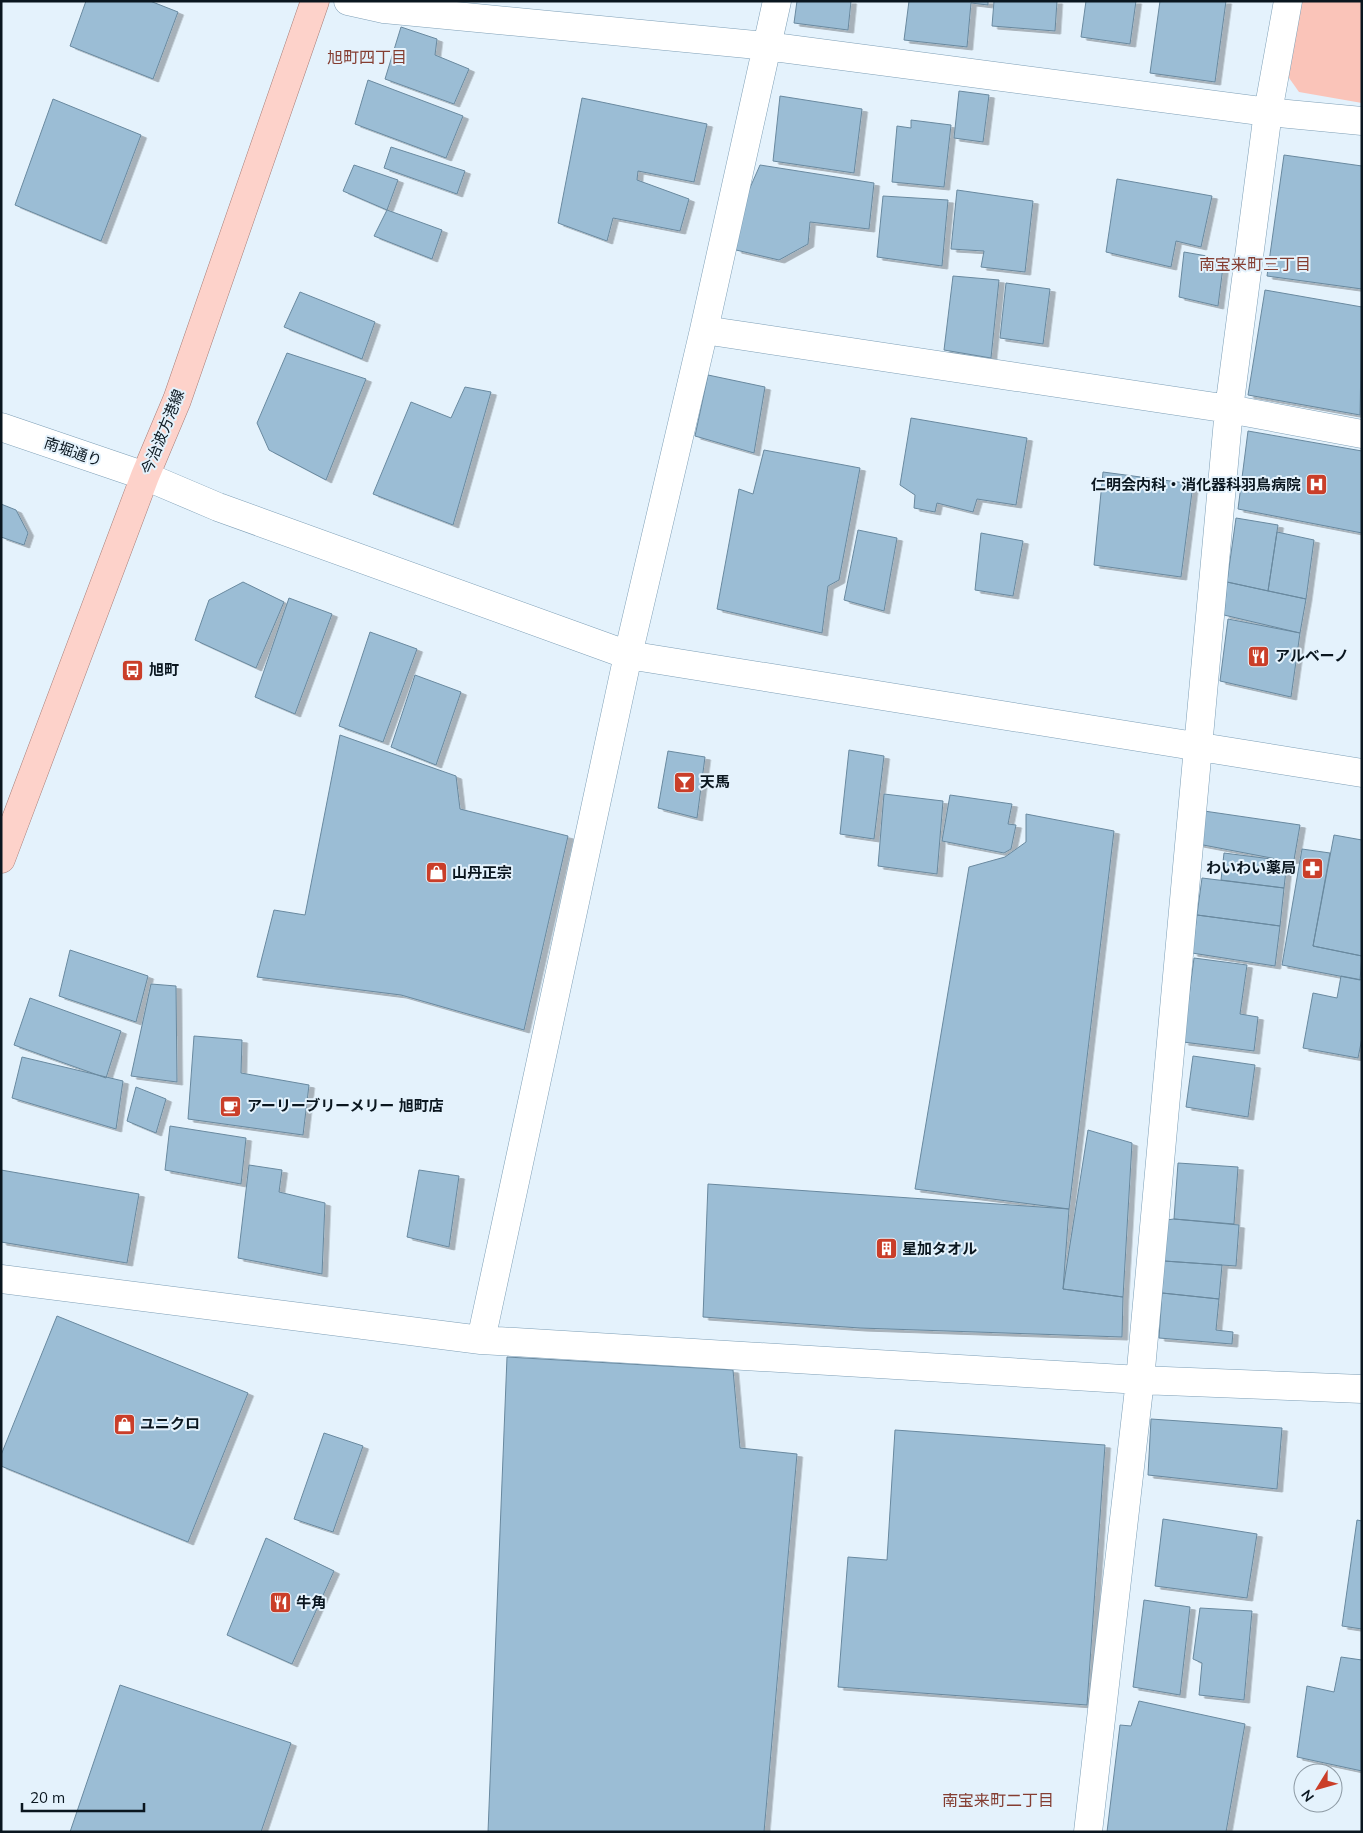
<svg xmlns="http://www.w3.org/2000/svg" width="1363" height="1833" viewBox="0 0 1363 1833" font-family="Mulish,'Noto Sans JP',sans-serif">
<defs>
<filter id="shadow"><feDropShadow dx="5.5" dy="3" stdDeviation="0" flood-color="#0004"/></filter>
</defs>
<rect width="100%" height="100%" fill="#e4f2fc"/>
<path fill="#fac4b9" d="M 1300,1 L 1362,1 L 1362,103 L 1299,92 L 1287,75 Z"/>
<path fill="#9bbdd5" stroke="#69899f" filter="url(#shadow)" d="M 86,1 L 150,1 L 178,12 L 153,79 L 70,46 Z
M 797,1 L 851,1 L 848,30 L 794,23 Z
M 909,1 L 988,1 L 988,5 L 971,3 L 967,47 L 904,40 Z
M 994,1 L 1057,1 L 1055,31 L 992,26 Z
M 1086,1 L 1136,1 L 1130,44 L 1081,37 Z
M 1160,1 L 1226,1 L 1215,82 L 1150,73 Z
M 401,27 L 437,39 L 435,55 L 469,69 L 454,104 L 385,79 Z
M 368,80 L 463,116 L 446,158 L 355,124 Z
M 959,91 L 989,95 L 983,142 L 954,138 Z
M 780,96 L 862,109 L 854,173 L 773,161 Z
M 582,98 L 707,124 L 694,182 L 638,171 L 637,180 L 689,199 L 680,231 L 613,218 L 607,241 L 558,223 Z
M 53,99 L 141,135 L 101,241 L 15,205 Z
M 911,120 L 951,125 L 944,187 L 892,182 L 897,126 L 911,128 Z
M 391,147 L 465,171 L 457,194 L 384,168 Z
M 1284,155 L 1362,166 L 1362,289 L 1267,276 Z
M 354,165 L 398,180 L 387,210 L 343,191 Z
M 760,165 L 874,183 L 869,229 L 810,222 L 808,244 L 779,260 L 736,250 L 742,206 Z
M 1117,179 L 1212,196 L 1201,247 L 1176,241 L 1171,267 L 1106,252 Z
M 957,190 L 1033,201 L 1025,272 L 981,267 L 984,251 L 951,249 Z
M 883,196 L 948,200 L 942,266 L 877,257 Z
M 387,210 L 442,230 L 432,259 L 374,236 Z
M 1184,252 L 1224,259 L 1218,306 L 1179,297 Z
M 953,276 L 999,280 L 991,358 L 944,350 Z
M 1006,283 L 1050,289 L 1043,344 L 1000,338 Z
M 1265,290 L 1362,307 L 1360,415 L 1248,395 Z
M 300,292 L 375,322 L 362,359 L 284,327 Z
M 287,353 L 366,379 L 326,480 L 269,450 L 257,423 Z
M 708,375 L 765,387 L 754,453 L 695,436 Z
M 465,387 L 491,392 L 453,525 L 373,494 L 411,402 L 451,418 Z
M 911,418 L 1027,438 L 1016,505 L 977,499 L 973,512 L 937,503 L 935,512 L 914,508 L 915,495 L 900,485 Z
M 1248,431 L 1362,451 L 1362,533 L 1238,509 Z
M 764,450 L 860,468 L 839,580 L 828,586 L 822,633 L 717,609 L 739,489 L 753,494 Z
M 1103,472 L 1193,484 L 1181,577 L 1094,565 Z
M 1,504 L 16,510 L 28,533 L 24,545 L 1,537 Z
M 1236,518 L 1278,525 L 1268,591 L 1227,582 Z
M 858,530 L 897,538 L 884,611 L 844,600 Z
M 1277,532 L 1314,540 L 1306,599 L 1268,591 Z
M 981,533 L 1023,541 L 1013,596 L 975,590 Z
M 243,582 L 284,602 L 256,668 L 195,640 L 209,600 Z
M 1227,582 L 1306,599 L 1300,633 L 1224,615 Z
M 289,598 L 332,614 L 295,714 L 255,697 Z
M 1228,619 L 1300,633 L 1291,697 L 1220,681 Z
M 370,632 L 417,649 L 383,742 L 339,726 Z
M 415,675 L 461,692 L 436,765 L 391,747 Z
M 340,735 L 456,776 L 460,809 L 568,836 L 524,1030 L 401,995 L 257,977 L 274,910 L 305,915 Z
M 849,750 L 884,756 L 874,839 L 840,834 Z
M 668,751 L 705,757 L 697,818 L 658,808 Z
M 884,794 L 943,801 L 937,874 L 878,866 Z
M 950,795 L 1012,804 L 1008,824 L 1016,825 L 1011,849 L 1004,853 L 942,841 Z
M 1204,811 L 1300,825 L 1294,860 L 1287,861 L 1198,844 Z
M 1026,814 L 1114,831 L 1069,1209 L 915,1189 L 969,867 L 1005,857 L 1026,842 Z
M 1334,835 L 1362,840 L 1362,956 L 1313,946 Z
M 1302,849 L 1330,853 L 1313,946 L 1362,956 L 1360,980 L 1282,965 Z
M 1224,853 L 1287,861 L 1284,888 L 1221,880 Z
M 1202,878 L 1284,888 L 1280,926 L 1197,915 Z
M 1197,915 L 1280,926 L 1275,966 L 1192,953 Z
M 70,950 L 148,976 L 136,1022 L 59,996 Z
M 1194,958 L 1247,965 L 1240,1014 L 1258,1017 L 1254,1051 L 1183,1042 Z
M 1341,976 L 1362,980 L 1362,1038 L 1358,1058 L 1303,1048 L 1313,993 L 1337,998 Z
M 151,984 L 176,986 L 177,1082 L 131,1076 Z
M 30,998 L 121,1031 L 106,1078 L 14,1045 Z
M 194,1036 L 242,1040 L 241,1073 L 309,1085 L 303,1135 L 188,1119 Z
M 1193,1056 L 1255,1065 L 1248,1117 L 1186,1107 Z
M 22,1057 L 123,1081 L 116,1129 L 12,1098 Z
M 136,1087 L 166,1099 L 156,1133 L 127,1121 Z
M 170,1126 L 246,1138 L 241,1184 L 165,1170 Z
M 1088,1130 L 1132,1143 L 1123,1297 L 1063,1289 Z
M 1178,1163 L 1238,1167 L 1234,1224 L 1174,1219 Z
M 249,1165 L 282,1170 L 279,1192 L 325,1203 L 322,1274 L 238,1258 Z
M 1,1170 L 139,1194 L 127,1263 L 1,1242 Z
M 419,1170 L 459,1176 L 449,1247 L 407,1237 Z
M 708,1184 L 1069,1209 L 1063,1289 L 1123,1297 L 1122,1337 L 860,1328 L 703,1317 Z
M 1174,1219 L 1239,1225 L 1236,1266 L 1164,1261 L 1166,1220 Z
M 1164,1261 L 1222,1265 L 1219,1299 L 1162,1293 Z
M 1162,1293 L 1219,1299 L 1216,1330 L 1233,1332 L 1232,1344 L 1159,1338 Z
M 57,1316 L 248,1393 L 188,1542 L 1,1466 L 1,1455 Z
M 507,1357 L 733,1370 L 740,1448 L 797,1454 L 764,1832 L 488,1832 Z
M 1151,1419 L 1282,1428 L 1277,1489 L 1148,1475 Z
M 895,1430 L 1105,1445 L 1087,1705 L 838,1687 L 848,1557 L 887,1560 Z
M 324,1433 L 363,1446 L 333,1532 L 294,1519 Z
M 1163,1519 L 1257,1534 L 1247,1598 L 1155,1586 Z
M 1357,1520 L 1362,1521 L 1362,1629 L 1342,1626 Z
M 266,1538 L 334,1571 L 292,1664 L 227,1635 Z
M 1144,1600 L 1190,1607 L 1180,1695 L 1133,1687 Z
M 1200,1608 L 1252,1611 L 1244,1700 L 1199,1695 L 1202,1663 L 1193,1659 Z
M 1341,1657 L 1362,1660 L 1362,1771 L 1297,1757 L 1307,1686 L 1334,1692 Z
M 120,1685 L 291,1743 L 261,1832 L 70,1832 Z
M 1139,1701 L 1245,1724 L 1226,1832 L 1107,1832 L 1120,1725 L 1131,1726 Z"/>
<g fill="none" stroke-linecap="round" stroke-linejoin="round">
<defs>
<path id="minor" d="M 348,1 L 384,9 L 766,46 L 1268,112 L 1362,121
M 704,330 L 1229,409 L 1362,434
M 1,427 L 145,476 L 218,507 L 628,655 L 1362,773
M 1,1279 L 481,1340 L 1140,1380 L 1362,1389
M 481,1340 L 628,655 L 704,330 L 777,1
M 1088,1832 L 1140,1380 L 1229,409 L 1268,112 L 1288,1"/>
<path id="major" d="M 1,859 L 145,476 L 177,400 L 315,1"/>
</defs>
<use href="#minor" stroke="#7e9fb6" stroke-width="29"/>
<use href="#major" stroke="#a77d77" stroke-width="29"/>
<use href="#minor" stroke="#fff" stroke-width="28"/>
<use href="#major" stroke="#fdd2ca" stroke-width="28"/>
</g>
<defs>
<symbol id="hospital-square" viewBox="-11 -11 22 22"><rect x="-9" y="-9" width="18" height="18" rx="4" fill="#ca3e29" stroke="#e4f2fc"/><path d="M-5-5h3v3.5h4V-5h3V5h-3V1.5h-4V5h-3Z" fill="#fff"/></symbol>
<symbol id="restaurant-square" viewBox="-11 -11 22 22"><rect x="-9" y="-9" width="18" height="18" rx="4" fill="#ca3e29" stroke="#e4f2fc"/><path d="M-5-6h1v4h1v-4h1v4h1v-4h1v5L-1.5 .5V6h-2V.5L-5-1ZM5-6V6H3V1.5H1.5Q1.5-4 5-6Z" fill="#fff"/></symbol>
<symbol id="bus-square" viewBox="-11 -11 22 22"><rect x="-9" y="-9" width="18" height="18" rx="4" fill="#ca3e29" stroke="#e4f2fc"/><path d="M-5-6H5V4H4V6H2V4H-2V6H-4V4H-5ZM-3.5-4V0h7V-4ZM-3.5 1.2v1.5H-2V1.2ZM2 1.2v1.5H3.5V1.2Z" fill="#fff"/></symbol>
<symbol id="bar-square" viewBox="-11 -11 22 22"><rect x="-9" y="-9" width="18" height="18" rx="4" fill="#ca3e29" stroke="#e4f2fc"/><path d="M-6-5H6L.8 .8V4.5H3.5V6h-7V4.5H-.8V.8Z" fill="#fff"/></symbol>
<symbol id="pharmacy-square" viewBox="-11 -11 22 22"><rect x="-9" y="-9" width="18" height="18" rx="4" fill="#ca3e29" stroke="#e4f2fc"/><path d="M-2-6h4v4h4v4h-4v4h-4v-4h-4v-4h4Z" fill="#fff"/></symbol>
<symbol id="shop-square" viewBox="-11 -11 22 22"><rect x="-9" y="-9" width="18" height="18" rx="4" fill="#ca3e29" stroke="#e4f2fc"/><path d="M-5-2.5h2.3a2.7 3.5 0 0 1 5.4 0H5L5.5 6h-11ZM-1.5-2.5h3a1.5 2.3 0 0 0-3 0Z" fill="#fff"/></symbol>
<symbol id="cafe-square" viewBox="-11 -11 22 22"><rect x="-9" y="-9" width="18" height="18" rx="4" fill="#ca3e29" stroke="#e4f2fc"/><path d="M-5.5-4.5H6V0H3Q3 3.5 0 3.5H-2.5Q-5.5 3.5-5.5 0ZM3-3.2v2h1.7v-2ZM-6 4.5H4V6H-6Z" fill="#fff"/></symbol>
<symbol id="building-square" viewBox="-11 -11 22 22"><rect x="-9" y="-9" width="18" height="18" rx="4" fill="#ca3e29" stroke="#e4f2fc"/><path d="M-4-6H4V6H1V3H-1V6H-4ZM-2.5-4.3h1.7v1.8h-1.7ZM.8-4.3h1.7v1.8H.8ZM-2.5-1h1.7V.8h-1.7ZM.8-1h1.7V.8H.8Z" fill="#fff"/></symbol>
</defs>
<g fill-rule="evenodd">
<use href="#hospital-square" x="1304" y="472" width="25" height="25"/>
<use href="#restaurant-square" x="1246" y="644" width="25" height="25"/>
<use href="#bus-square" x="120" y="658" width="25" height="25"/>
<use href="#bar-square" x="672" y="770" width="25" height="25"/>
<use href="#pharmacy-square" x="1300" y="856" width="25" height="25"/>
<use href="#shop-square" x="424" y="860" width="25" height="25"/>
<use href="#cafe-square" x="218" y="1094" width="25" height="25"/>
<use href="#building-square" x="874" y="1236" width="25" height="25"/>
<use href="#shop-square" x="112" y="1412" width="25" height="25"/>
<use href="#restaurant-square" x="268" y="1590" width="25" height="25"/>
</g>
<g text-anchor="middle" stroke-width="4" stroke-linejoin="round" paint-order="stroke">
<g font-size="15" fill="#0a161f" stroke="#e4f2fc">
<text transform="translate(163 432) rotate(-68)" y="5">今治波方港線</text>
<text transform="translate(73 452) rotate(19)" y="5">南堀通り</text>
</g>
<g font-size="15" font-weight="bold" fill="#0a161f" stroke="#e4f2fc" text-anchor="start">
<text x="1301" y="490" text-anchor="end">仁明会内科・消化器科羽鳥病院</text>
<text x="1275" y="661">アルベーノ</text>
<text x="149" y="675">旭町</text>
<text x="700" y="787">天馬</text>
<text x="1296" y="873" text-anchor="end">わいわい薬局</text>
<text x="452" y="878">山丹正宗</text>
<text x="247" y="1111">アーリーブリーメリー 旭町店</text>
<text x="902" y="1254">星加タオル</text>
<text x="140" y="1429">ユニクロ</text>
<text x="296" y="1608">牛角</text>
</g>
<g font-size="16" fill="#843d31" stroke="#e4f2fc">
<text x="367" y="63">旭町四丁目</text>
<text x="1255" y="270">南宝来町三丁目</text>
<text x="998" y="1806">南宝来町二丁目</text>
</g>
</g>
<rect width="1363" height="1833" fill="none" stroke="#0a161f" stroke-width="5"/>
<g transform="translate(1318 1788) rotate(233)"><circle r="24" fill="#e4f2fc" stroke="#8d9aa4"/>
<path d="M0-4L9 19L0 12L-9 19Z" fill="#ca3e29"/>
<text y="-8" font-size="14" font-weight="bold" text-anchor="middle" fill="#0a161f">N</text>
</g>
<path d="M22 1803v8h122v-8" fill="none" stroke="#0a161f" stroke-width="2.5"/>
<text x="30" y="1803" font-size="15" fill="#0a161f" stroke="#e4f2fc" stroke-width="4" paint-order="stroke">20 m</text>
</svg>
